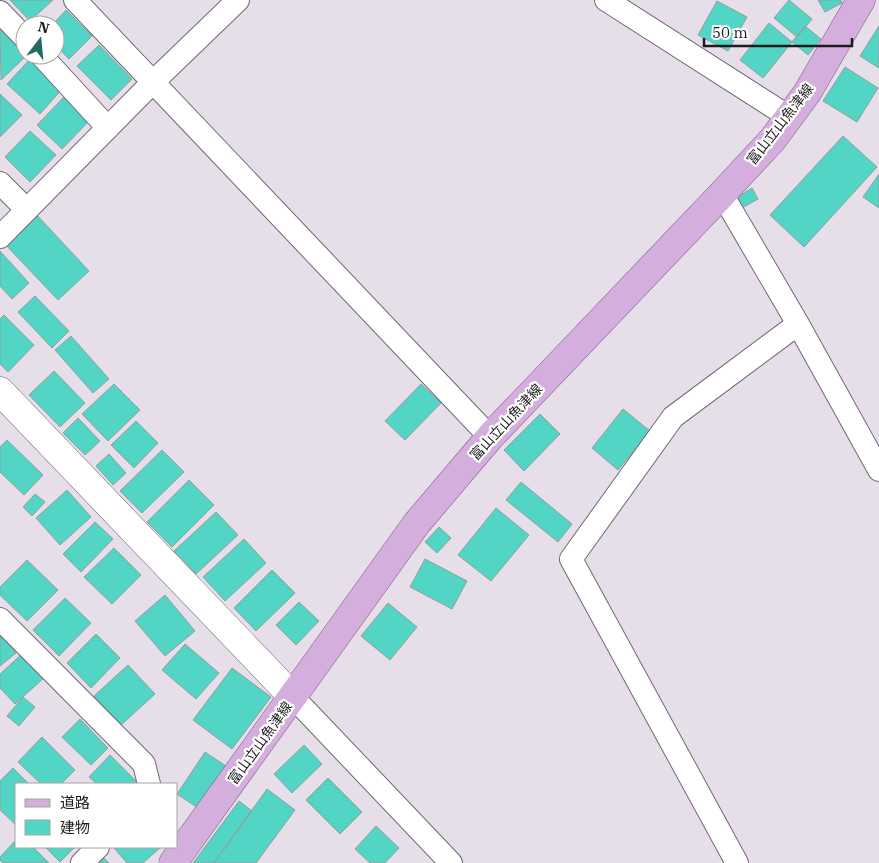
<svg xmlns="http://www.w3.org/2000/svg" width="879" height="863" viewBox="0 0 879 863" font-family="'IBM Plex Serif','Noto Sans JP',serif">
<rect width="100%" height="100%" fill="#e6dee9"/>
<path fill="#52d5c5" stroke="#919f9d" d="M 10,0 L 53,0 L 30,21 Z
M 789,0 L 812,19 L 797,37 L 774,18 Z
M 818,0 L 841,0 L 842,3 L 825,12 Z
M 717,1 L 747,17 L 728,51 L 698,35 Z
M 66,10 L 92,36 L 69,59 L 55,45 L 55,25 L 52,25 Z
M 769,23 L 792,42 L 763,78 L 740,60 Z
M 805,26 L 821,39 L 808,55 L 792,42 Z
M 879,26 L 879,68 L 860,56 Z
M 2,29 L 25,53 L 25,55 L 27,55 L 1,80 L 0,32 Z
M 99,45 L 132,79 L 111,100 L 77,66 Z
M 30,59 L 63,88 L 40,114 L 7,84 Z
M 845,67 L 878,88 L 857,122 L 823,101 Z
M 0,94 L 22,115 L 0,137 Z
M 64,97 L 89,121 L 62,149 L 37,125 Z
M 30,131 L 56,155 L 30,182 L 5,157 Z
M 843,136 L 877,167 L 804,247 L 770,215 Z
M 879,174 L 879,208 L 863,197 Z
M 752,188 L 758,199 L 742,208 L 736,198 Z
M 35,213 L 89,271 L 58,300 L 3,242 Z
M 0,251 L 29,283 L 12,299 L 0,286 Z
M 35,296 L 69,331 L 52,348 L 18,312 Z
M 4,315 L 34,345 L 8,372 L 0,364 L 0,319 Z
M 71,336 L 109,379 L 93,393 L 55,350 Z
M 54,371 L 85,403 L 60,427 L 29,395 Z
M 114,384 L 140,410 L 108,441 L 82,414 Z
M 421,384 L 441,403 L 405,440 L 385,421 Z
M 623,409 L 650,431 L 618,470 L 592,448 Z
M 540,414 L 560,434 L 524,471 L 504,450 Z
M 78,418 L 100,441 L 85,455 L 63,433 Z
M 136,421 L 158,443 L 134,468 L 111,445 Z
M 7,440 L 43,475 L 24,495 L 0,472 L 0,447 Z
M 162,450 L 184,472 L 142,513 L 120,491 Z
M 109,454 L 126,473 L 113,485 L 96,466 Z
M 189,480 L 214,505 L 172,547 L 147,522 Z
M 521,482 L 572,524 L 558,542 L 506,500 Z
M 67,490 L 91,517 L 60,545 L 36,518 Z
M 35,494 L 45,502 L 32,516 L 23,507 Z
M 496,508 L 529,535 L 491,581 L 458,555 Z
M 216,512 L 238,535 L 196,574 L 174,551 Z
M 95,522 L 113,539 L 81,572 L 63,554 Z
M 439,527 L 451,538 L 437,553 L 425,542 Z
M 244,539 L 266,563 L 225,601 L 203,577 Z
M 114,548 L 141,575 L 112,604 L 84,577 Z
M 425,559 L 467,581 L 452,609 L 410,587 Z
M 27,560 L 58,590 L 27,621 L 0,595 L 0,587 Z
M 272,570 L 295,593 L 256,631 L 234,608 Z
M 165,595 L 195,631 L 165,656 L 135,621 Z
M 65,598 L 91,623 L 59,656 L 33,630 Z
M 299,602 L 319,621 L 296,645 L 276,625 Z
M 388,603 L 417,627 L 390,660 L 361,636 Z
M 0,633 L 16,653 L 0,666 Z
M 96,634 L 120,658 L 91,688 L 67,663 Z
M 185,644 L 219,673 L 196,699 L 162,670 Z
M 23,653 L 45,677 L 15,704 L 0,688 L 0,674 Z
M 128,665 L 155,694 L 121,725 L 94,696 Z
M 232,668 L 271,697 L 232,749 L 193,720 Z
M 23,697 L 35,707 L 19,726 L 7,716 Z
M 80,719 L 108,748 L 91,765 L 62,737 Z
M 42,737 L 75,770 L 61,784 L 41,784 L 18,762 Z
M 304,745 L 322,764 L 292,793 L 274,774 Z
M 205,752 L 226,766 L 198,808 L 177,794 Z
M 110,755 L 137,782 L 135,784 L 97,784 L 89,777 Z
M 13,768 L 29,784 L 16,784 L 16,825 L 0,810 L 0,781 Z
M 328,778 L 362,812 L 340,834 L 306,800 Z
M 267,789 L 295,810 L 256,863 L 214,863 Z
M 239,801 L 252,811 L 214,863 L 193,863 Z
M 376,826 L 399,848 L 385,863 L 370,863 L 355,849 Z
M 16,840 L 16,847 L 33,847 L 49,863 L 3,863 L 0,860 L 0,857 Z
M 45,847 L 75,847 L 60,862 Z
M 113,847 L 161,847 L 143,863 L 127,863 Z
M 104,858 L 109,863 L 99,863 Z"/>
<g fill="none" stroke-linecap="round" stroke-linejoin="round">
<defs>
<path id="minor" d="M 75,0 L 490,437
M 606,0 L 789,117
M 0,12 L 25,38
M 41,55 L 108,128
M 0,183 L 27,210
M 722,194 L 798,324 L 879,470
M 0,237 L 153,82 L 238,0
M 0,619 L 144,764 L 149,784
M 293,697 L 451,863
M 82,863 L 98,847
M 737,863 L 571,559 L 673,417 L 798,324"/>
<path id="tertiary" d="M 0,391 L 293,697"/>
<path id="primary" d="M 173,863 L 417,523 L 490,437 L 722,194 L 773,139 L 807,93 L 861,0"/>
</defs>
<use href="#minor" stroke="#706972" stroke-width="24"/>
<use href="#tertiary" stroke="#706972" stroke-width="29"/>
<use href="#primary" stroke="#81588c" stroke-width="29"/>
<use href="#minor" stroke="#fff" stroke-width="22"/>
<use href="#tertiary" stroke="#fff" stroke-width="28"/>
<use href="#primary" stroke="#d4afdd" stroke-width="28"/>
</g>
<g text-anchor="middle" stroke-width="4.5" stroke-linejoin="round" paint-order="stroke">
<g font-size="14" fill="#1e1b1f" stroke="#fff">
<text transform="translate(780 124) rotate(-52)" y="5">富山立山魚津線</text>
<text transform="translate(506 422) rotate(-47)" y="5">富山立山魚津線</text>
<text transform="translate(260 743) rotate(-54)" y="5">富山立山魚津線</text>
</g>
</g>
<rect x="15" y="783" width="162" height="65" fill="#ffffff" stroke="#a5a4a5"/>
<rect x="25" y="799" width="25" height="8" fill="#d4afdd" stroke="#a5a4a5"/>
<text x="60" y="808" font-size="15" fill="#1e1b1f">道路</text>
<rect x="25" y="820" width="25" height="15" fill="#52d5c5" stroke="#a5a4a5"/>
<text x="60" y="833" font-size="15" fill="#1e1b1f">建物</text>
<g transform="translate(40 40) rotate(16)"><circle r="24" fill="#ffffff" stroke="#a5a4a5"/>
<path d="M0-4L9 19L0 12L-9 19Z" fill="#226b62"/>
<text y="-8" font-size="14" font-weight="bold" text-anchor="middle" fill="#1e1b1f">N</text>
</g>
<path d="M704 38v8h148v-8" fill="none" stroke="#1e1b1f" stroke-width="2.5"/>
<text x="712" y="38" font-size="15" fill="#1e1b1f" stroke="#ffffff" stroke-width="4" paint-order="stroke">50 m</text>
</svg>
